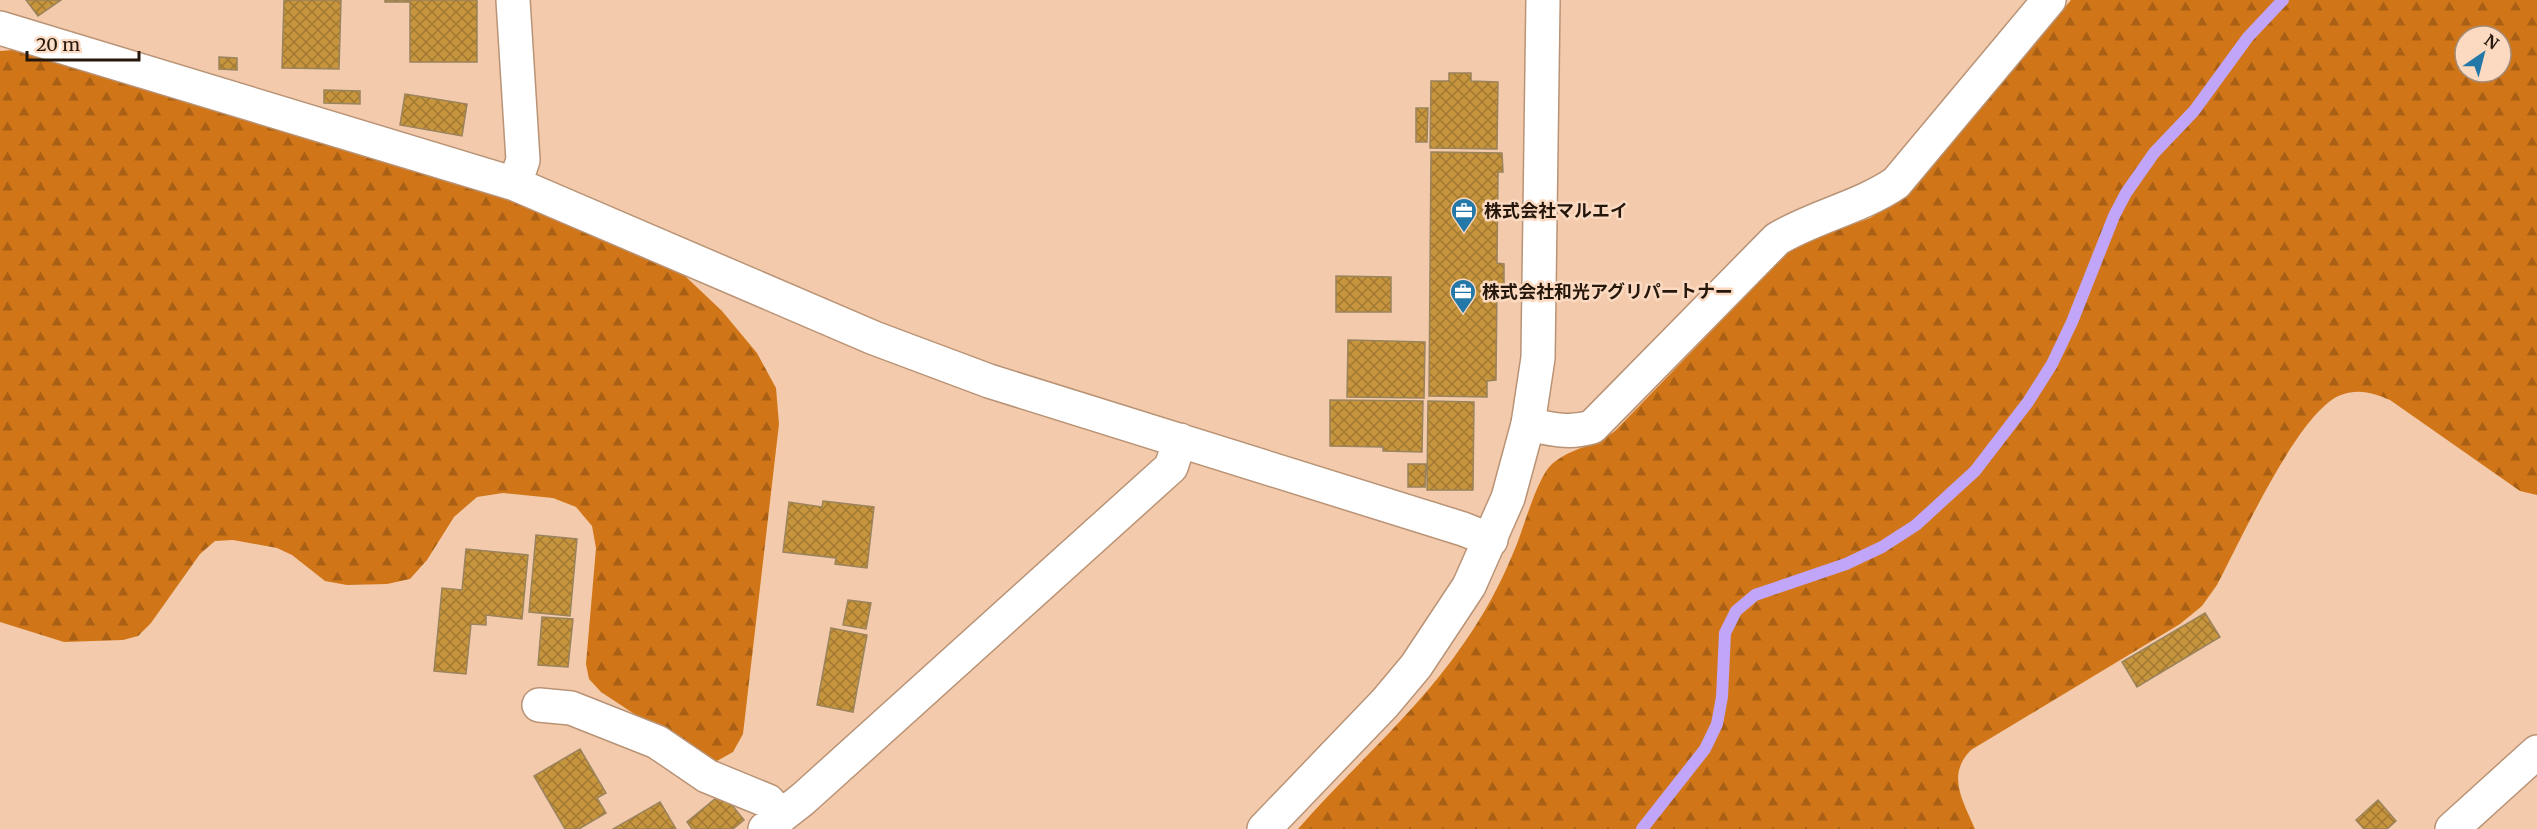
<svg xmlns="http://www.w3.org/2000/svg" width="2537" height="829" viewBox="0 0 2537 829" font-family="Merriweather,'Noto Sans JP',serif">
<defs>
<pattern id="forest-firs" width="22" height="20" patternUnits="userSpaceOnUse" patternTransform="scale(1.5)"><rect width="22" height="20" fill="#d17618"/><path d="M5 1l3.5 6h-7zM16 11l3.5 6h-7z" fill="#a96014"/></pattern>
<pattern id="building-cross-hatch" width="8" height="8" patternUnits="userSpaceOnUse" patternTransform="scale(1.5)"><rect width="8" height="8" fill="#c6953e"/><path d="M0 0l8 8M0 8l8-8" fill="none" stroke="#a17932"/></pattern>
</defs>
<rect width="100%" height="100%" fill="#f3cbac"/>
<path fill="url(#forest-firs)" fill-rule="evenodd" d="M 2071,0 L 2537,0 L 2537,495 L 2520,491 L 2390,400 C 2374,393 2359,388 2341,395 C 2299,410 2240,542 2217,585 L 2202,606 L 2180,624 L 1971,750 C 1946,775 1963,801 1975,829 L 1298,829 C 1353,766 1417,712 1464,643 C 1484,615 1501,583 1514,551 C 1523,531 1537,477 1552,464 C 1570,448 1594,447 1615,431 L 1787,253 L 1804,242 L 1870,218 L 1907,195 ZM 2465,36 L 2501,36 L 2501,72 L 2465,72 Z
M 27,49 L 511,195 L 643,251 L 684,275 L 722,311 L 757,353 L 776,388 L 779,424 L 743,734 L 733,752 L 717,761 L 698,756 L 601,692 L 589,679 L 586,664 L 596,548 L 592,526 L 576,507 L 553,498 L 503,493 L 477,497 L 454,517 L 427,560 L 410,579 L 387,584 L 347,585 L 325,581 L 292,555 L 277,548 L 233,540 L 215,541 L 200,554 L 151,623 L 138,636 L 123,640 L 64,642 L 0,622 L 0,51 Z"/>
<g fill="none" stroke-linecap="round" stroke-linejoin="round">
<path stroke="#c1a5f8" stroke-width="12" d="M 1642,829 L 1705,749 L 1717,724 L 1722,697 L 1725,633 L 1736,611 L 1755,595 L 1846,564 L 1882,547 L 1916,525 L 1975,471 L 2028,402 L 2052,364 L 2072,322 L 2114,216 L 2126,193 L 2154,153 L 2194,111 L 2248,37 L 2283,0"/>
</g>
<path fill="url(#building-cross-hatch)" stroke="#9b835c" stroke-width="1.5" d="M 26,0 L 61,0 L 38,16 Z
M 284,0 L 341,0 L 339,69 L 282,68 Z
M 385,0 L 477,0 L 477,62 L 410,62 L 410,2 L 385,2 Z
M 219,57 L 237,58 L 237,70 L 219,69 Z
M 1449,73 L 1471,73 L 1471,81 L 1498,82 L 1497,149 L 1430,148 L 1431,81 L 1449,81 Z
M 324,90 L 360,91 L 360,104 L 324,103 Z
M 405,94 L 467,104 L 462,136 L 400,125 Z
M 1416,108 L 1428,108 L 1427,142 L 1416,142 Z
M 1431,152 L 1502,153 L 1503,172 L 1498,172 L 1497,263 L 1504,264 L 1504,289 L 1497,288 L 1496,380 L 1487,381 L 1487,397 L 1429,396 Z
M 1336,276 L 1391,277 L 1391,312 L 1336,312 Z
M 1348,340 L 1425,342 L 1424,398 L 1347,397 Z
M 1330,400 L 1423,401 L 1422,452 L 1383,451 L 1383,447 L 1330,446 Z
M 1428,401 L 1474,402 L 1473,490 L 1427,490 Z
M 1408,464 L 1426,464 L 1425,487 L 1408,487 Z
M 823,501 L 874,507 L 867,568 L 835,564 L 836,558 L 783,552 L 789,502 L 822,507 Z
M 536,535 L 577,539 L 570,616 L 529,612 Z
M 466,549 L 528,555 L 522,619 L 486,615 L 486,625 L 471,624 L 466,674 L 434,671 L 442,588 L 462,590 Z
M 848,600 L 871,603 L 866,629 L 843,625 Z
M 2205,613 L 2220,637 L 2137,687 L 2122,662 Z
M 542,617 L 573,619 L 568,667 L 538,665 Z
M 831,628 L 867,635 L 853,712 L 817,705 Z
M 580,749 L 606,793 L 597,798 L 606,813 L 579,829 L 565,829 L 534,776 Z
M 722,793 L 744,820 L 733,829 L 692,829 L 687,822 Z
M 2378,800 L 2396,821 L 2387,829 L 2364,829 L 2356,820 Z
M 660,802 L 676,829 L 613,829 Z"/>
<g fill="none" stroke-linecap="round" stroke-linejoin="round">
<defs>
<path id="minor" d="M 513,0 L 523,160 L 515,184
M 0,28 L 515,184 L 874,338 L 989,381 L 1463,529 L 1491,540
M 1528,424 C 1550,429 1569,434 1592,427 L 1777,239 C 1815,216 1859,208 1896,183 L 2049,0
M 539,705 L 571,708 L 657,742 L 707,776 L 768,801 L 781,816
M 765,829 L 803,799 L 1171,467 L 1180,440
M 2452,829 L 2537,752"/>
<path id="tertiary" d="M 1264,829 L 1385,703 L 1416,666 L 1469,586 L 1508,498 L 1528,424 L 1538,358 L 1543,0"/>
</defs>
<use href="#minor" stroke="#b99376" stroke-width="36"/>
<use href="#tertiary" stroke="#b99376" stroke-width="36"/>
<use href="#minor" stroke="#fff" stroke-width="33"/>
<use href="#tertiary" stroke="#fff" stroke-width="33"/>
</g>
<defs>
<symbol id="office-pin" viewBox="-11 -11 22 30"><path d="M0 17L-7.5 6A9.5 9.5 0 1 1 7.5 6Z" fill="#2478a8" stroke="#fbdac1"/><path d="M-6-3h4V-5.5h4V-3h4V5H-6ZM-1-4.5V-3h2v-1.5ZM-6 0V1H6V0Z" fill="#fff"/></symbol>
</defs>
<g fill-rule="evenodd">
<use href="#office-pin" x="1449" y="196" width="30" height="40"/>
<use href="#office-pin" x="1448" y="277" width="30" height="40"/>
</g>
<g text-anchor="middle" stroke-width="5" stroke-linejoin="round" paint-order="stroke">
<g font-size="18" font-weight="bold" fill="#25170b" stroke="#fbdac1" text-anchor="start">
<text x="1484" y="217">株式会社マルエイ</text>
<text x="1482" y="298">株式会社和光アグリパートナー</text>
</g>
</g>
<g transform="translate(2483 54) rotate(35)"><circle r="28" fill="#fbdac1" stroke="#a58c78" stroke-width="1.5"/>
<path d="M0-4.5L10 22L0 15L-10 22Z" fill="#2478a8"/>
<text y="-9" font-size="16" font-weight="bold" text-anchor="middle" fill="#25170b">N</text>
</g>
<path d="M27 51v9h112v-9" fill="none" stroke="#25170b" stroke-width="3"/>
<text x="36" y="51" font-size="18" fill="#25170b" stroke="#fbdac1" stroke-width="4.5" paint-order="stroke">20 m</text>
</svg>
